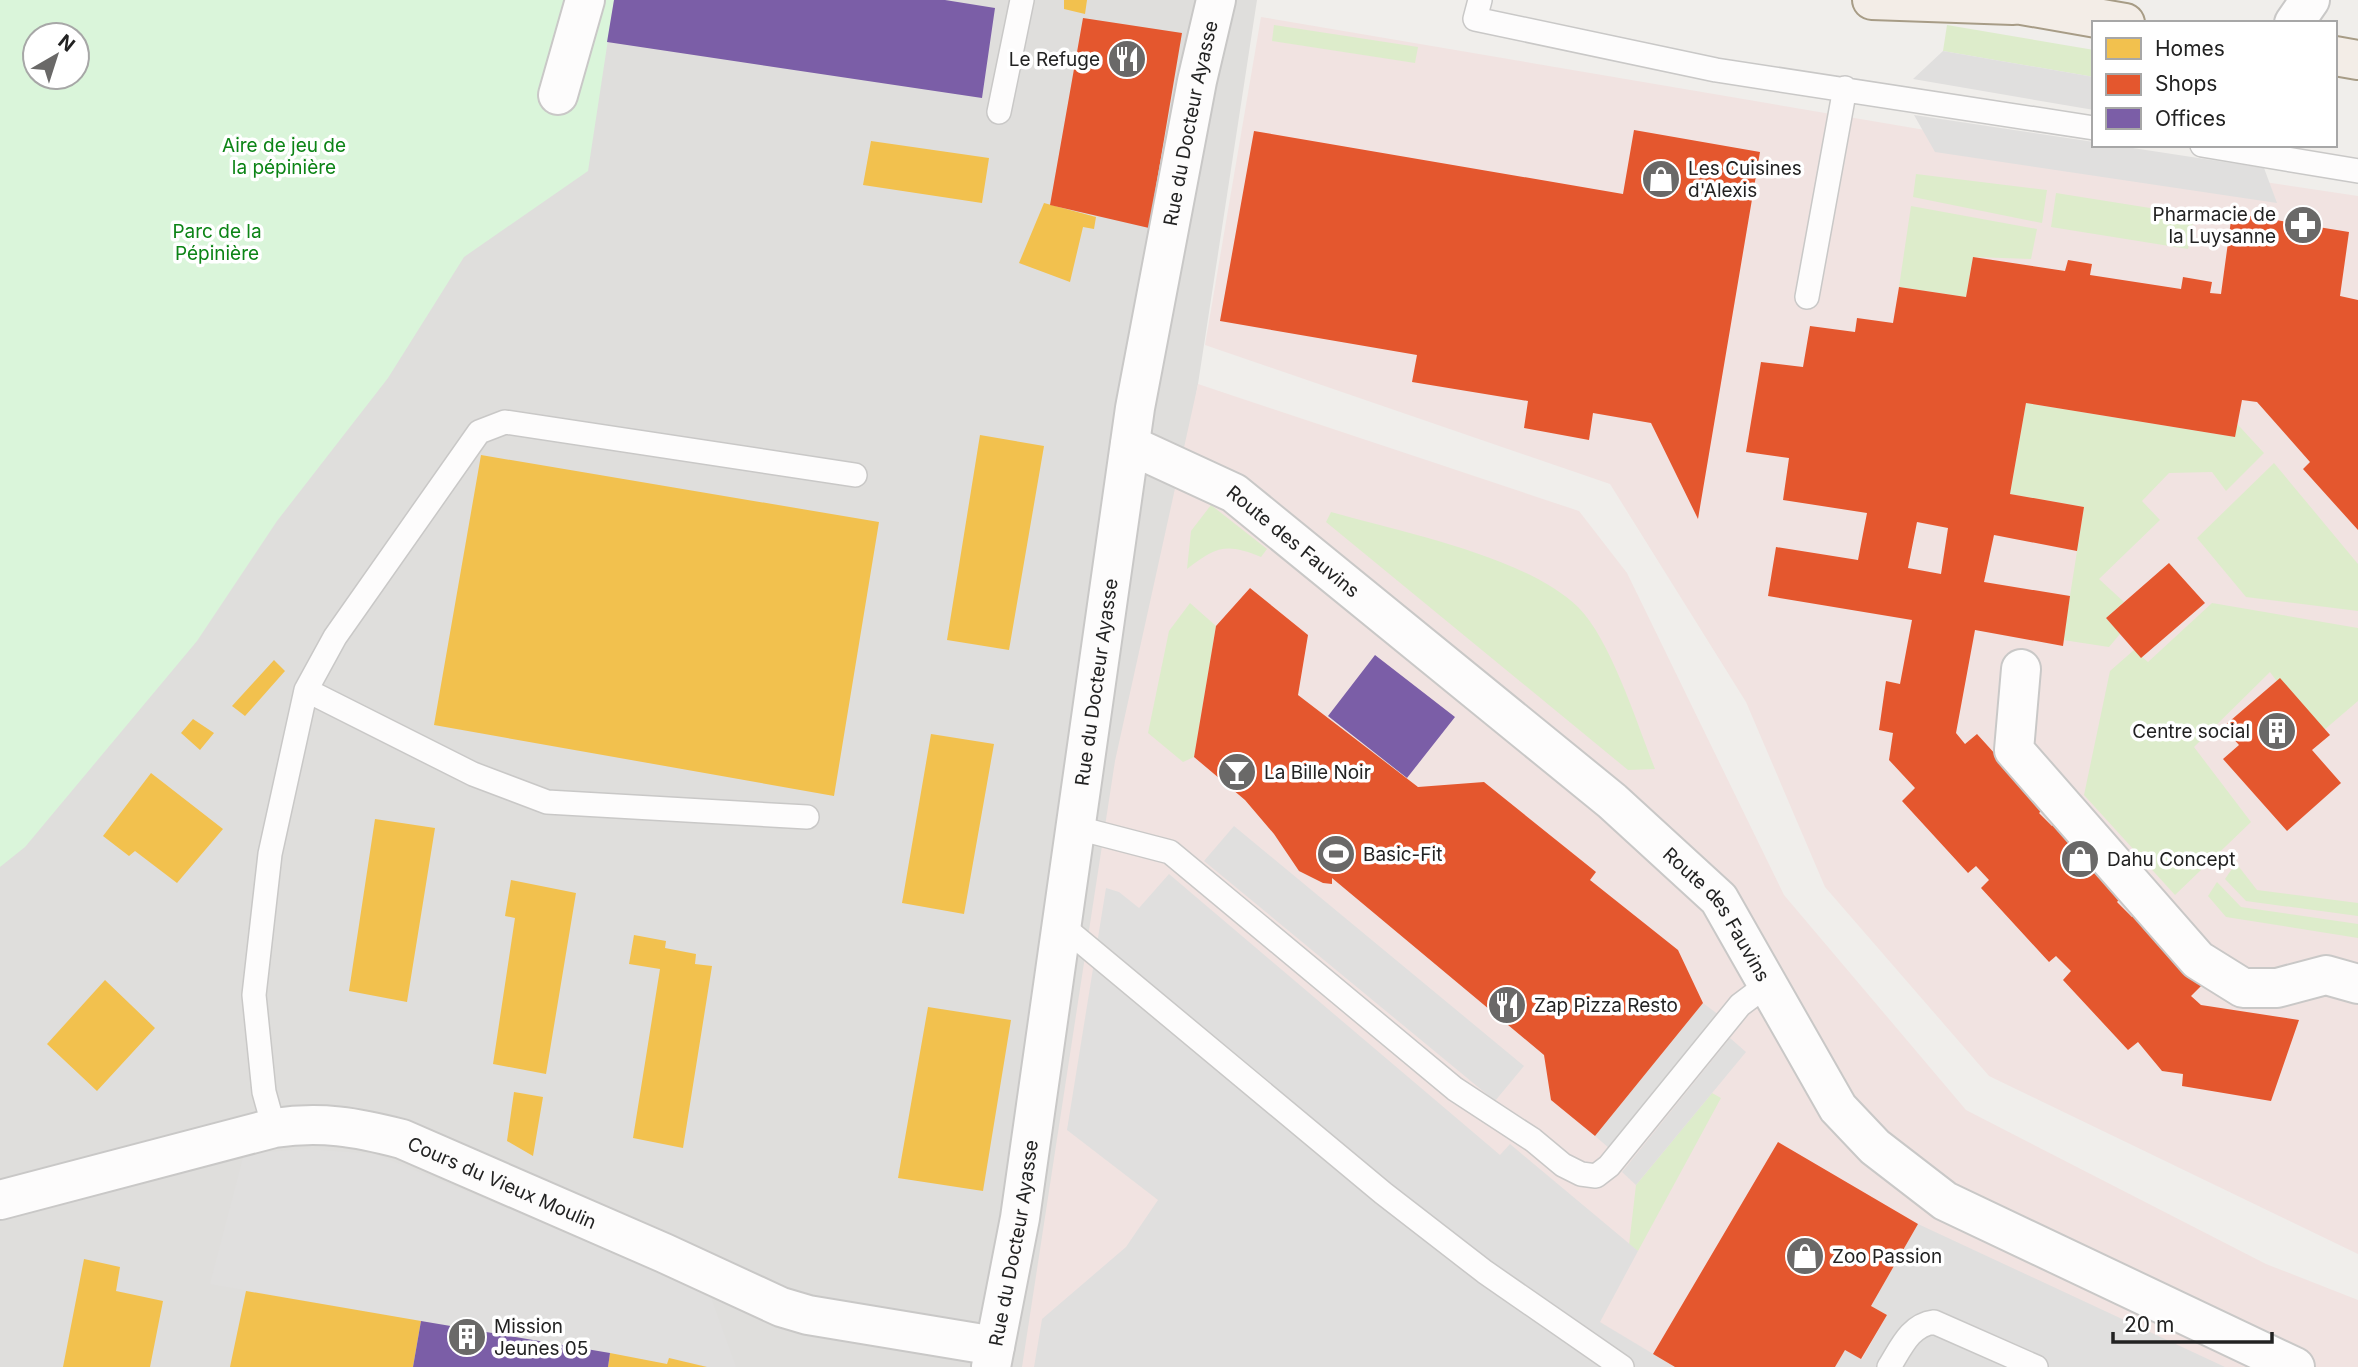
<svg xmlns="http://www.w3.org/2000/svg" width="2358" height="1367" viewBox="0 0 2358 1367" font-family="Inter,sans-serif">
<rect width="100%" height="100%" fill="#f0eeeb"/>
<path fill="#dfdedc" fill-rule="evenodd" d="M 0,0 L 1257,0 L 1198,384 L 1030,1367 L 0,1367 ZM 35,35 L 77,35 L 77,77 L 35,77 Z"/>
<path fill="#f1e3e1" d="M 1261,17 L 1972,138 L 2358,196 L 2358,1254 L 1989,1076 L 1825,887 L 1746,702 L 1610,484 L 1205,345 Z
M 1198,384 L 1579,511 L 1627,573 L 1784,895 L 1966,1110 L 2266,1264 L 2358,1300 L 2358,1367 L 1022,1367 L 1115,761 Z"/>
<path fill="#ddeccb" d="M 1274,25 L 1418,47 L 1415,63 L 1272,41 Z
M 1947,25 L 2094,50 L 2094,77 L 1943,51 Z
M 1916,174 L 2047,190 L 2042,223 L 1913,197 Z
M 2056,193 L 2194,215 L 2188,249 L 2051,227 Z
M 1911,206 L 2037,229 L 2031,259 L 1973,257 L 1966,297 L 1899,287 Z
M 2026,403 L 2235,437 L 2228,414 L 2264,453 L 2226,491 L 2212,472 L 2169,473 L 2142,501 L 2160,520 L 2099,579 L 2124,602 L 2106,618 L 2120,634 L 2109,647 L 2063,640 L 2084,507 L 2010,494 Z
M 2274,463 L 2358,564 L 2358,611 L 2246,597 L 2197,538 Z
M 1211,505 L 1267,549 L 1261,557 C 1226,542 1215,547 1187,569 L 1191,531 Z
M 1331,512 C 1401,532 1525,556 1578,607 C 1611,640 1637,724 1655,769 L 1628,770 L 1326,522 Z
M 1190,603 L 1216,626 L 1194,757 L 1183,762 L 1148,733 L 1169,631 Z
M 2212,603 L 2358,628 L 2358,701 L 2317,736 L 2270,672 L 2194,747 L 2251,822 L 2175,895 L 2084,795 L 2110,671 L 2134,650 L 2148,662 Z
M 2236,863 L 2257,890 L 2358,903 L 2358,916 L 2246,901 L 2225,879 Z
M 2217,882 L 2241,907 L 2358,924 L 2358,938 L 2226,917 L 2208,896 Z
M 1712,1093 L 1721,1098 L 1638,1251 L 1629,1245 L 1636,1185 Z"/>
<path fill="#daf5da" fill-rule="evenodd" d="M 0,0 L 614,0 L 588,171 L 464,257 L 388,378 L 277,521 L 197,641 L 25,847 L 0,867 ZM 35,35 L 77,35 L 77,77 L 35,77 Z"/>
<path fill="#e0dfde" d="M 1943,51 L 2094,77 L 2094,110 L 1913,79 Z
M 1914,115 L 2094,142 L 2094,145 L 2113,145 L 2264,168 L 2277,203 L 1935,152 Z
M 1234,826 L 1524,1066 L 1495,1101 L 1204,861 Z
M 1169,874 L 1500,1155 L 1510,1144 L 1638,1251 L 1600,1322 L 1675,1367 L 1034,1367 L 1042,1319 L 1126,1247 L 1158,1200 L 1067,1130 L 1106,888 L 1119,892 L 1139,908 Z
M 1703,1003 L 1719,1015 L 1609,1148 L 1595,1136 Z
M 1730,1038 L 1746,1052 L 1636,1185 L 1622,1172 Z
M 305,1149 L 375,1154 L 659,1270 L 710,1295 L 736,1367 L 711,1367 L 670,1358 L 667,1364 L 210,1284 L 244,1154 Z
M 1918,1224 L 2225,1367 L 1835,1367 L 1845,1350 L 1862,1359 L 1887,1315 L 1871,1306 Z"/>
<path fill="#f2c14e" d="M 1064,0 L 1087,0 L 1085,14 L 1064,9 Z
M 871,141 L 989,158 L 982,203 L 863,185 Z
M 1044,203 L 1096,217 L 1094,229 L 1083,227 L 1070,282 L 1019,263 Z
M 980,435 L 1044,446 L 1009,650 L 947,640 Z
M 481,455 L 879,522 L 834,796 L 434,725 Z
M 274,660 L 285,671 L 245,716 L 232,706 Z
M 193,719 L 214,733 L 200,750 L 181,733 Z
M 931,734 L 994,744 L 964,914 L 902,903 Z
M 151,773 L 223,829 L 177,883 L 135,851 L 129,856 L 103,836 Z
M 375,819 L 435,828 L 407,1002 L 349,991 Z
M 511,880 L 576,893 L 546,1074 L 493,1064 L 515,918 L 505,916 Z
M 634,935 L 666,941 L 665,948 L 696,954 L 695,964 L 712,966 L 683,1148 L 633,1138 L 660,969 L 629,964 Z
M 105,980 L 155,1028 L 97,1091 L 47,1044 Z
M 928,1007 L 1011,1020 L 983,1191 L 898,1178 Z
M 514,1092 L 543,1097 L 533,1156 L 507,1141 Z
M 84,1259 L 120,1267 L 116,1291 L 163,1301 L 150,1367 L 63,1367 Z
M 246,1291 L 421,1321 L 413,1367 L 230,1367 Z
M 610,1353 L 667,1364 L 669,1358 L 707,1367 L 608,1367 Z"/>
<path fill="#e4572e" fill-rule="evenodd" d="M 1083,18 L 1182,33 L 1149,228 L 1050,205 Z
M 1634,130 L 1760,152 L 1698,519 L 1651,423 L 1593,413 L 1589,440 L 1524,428 L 1528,401 L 1412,382 L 1417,355 L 1220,321 L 1254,131 L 1623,194 Z
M 2232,213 L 2349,232 L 2340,296 L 2358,300 L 2358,530 L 2303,469 L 2310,462 L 2257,402 L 2242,400 L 2235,437 L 2026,403 L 2010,494 L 2084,507 L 2077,551 L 1994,535 L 1984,582 L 2070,596 L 2063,646 L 1975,630 L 1956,733 L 1965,744 L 1977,734 L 2044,808 L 2039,813 L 2052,826 L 2057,821 L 2123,895 L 2117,902 L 2132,917 L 2137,912 L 2202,985 L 2191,996 L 2201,1005 L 2299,1020 L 2271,1101 L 2182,1086 L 2183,1074 L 2162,1071 L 2138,1042 L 2128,1050 L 2063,980 L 2071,971 L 2056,956 L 2049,962 L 1981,888 L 1989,880 L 1976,866 L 1968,873 L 1902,801 L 1915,788 L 1889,760 L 1893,733 L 1879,730 L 1886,681 L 1900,684 L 1912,620 L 1768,596 L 1776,547 L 1858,560 L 1867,513 L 1783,500 L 1789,458 L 1746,452 L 1761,362 L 1803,367 L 1810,326 L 1855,332 L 1857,318 L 1893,323 L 1899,287 L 1966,297 L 1973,257 L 2065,271 L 2068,260 L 2092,264 L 2090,275 L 2181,289 L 2183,277 L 2212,282 L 2210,293 L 2221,294 ZM 1917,522 L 1948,528 L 1941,574 L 1908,568 Z
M 2169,563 L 2205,603 L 2141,658 L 2106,618 Z
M 1250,588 L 1308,635 L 1298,695 L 1418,787 L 1484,782 L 1596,872 L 1590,880 L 1678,950 L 1703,1003 L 1595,1136 L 1551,1100 L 1544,1055 L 1332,878 L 1332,884 L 1323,883 L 1299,871 L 1274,834 L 1245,800 L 1194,757 L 1216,626 Z
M 2280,678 L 2330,735 L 2312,750 L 2341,783 L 2287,831 L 2223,759 L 2239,745 L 2223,727 Z
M 1778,1142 L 1918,1224 L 1871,1306 L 1887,1315 L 1861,1359 L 1845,1350 L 1835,1367 L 1675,1367 L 1653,1354 Z"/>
<path fill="#7b5ea7" d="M 614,0 L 945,0 L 995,8 L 982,98 L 607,42 Z
M 1375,655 L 1455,717 L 1407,778 L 1328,716 Z
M 421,1321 L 610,1353 L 608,1367 L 413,1367 Z"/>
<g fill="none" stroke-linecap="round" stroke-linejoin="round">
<defs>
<path id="service" d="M 1480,0 L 1475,19 L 1716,70 L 2094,128
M 999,112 L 1022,0
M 2202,145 L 2358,171
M 1807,297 L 1845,88
M 306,690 L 473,774 L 547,802 L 807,817
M 1074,827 L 1170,852 L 1455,1089 L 1533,1140 L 1563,1165 L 1581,1174 L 1596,1176 L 1609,1166 L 1740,1005 L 1768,984
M 1060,924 L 1383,1193 L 1485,1272 L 1622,1367
M 274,1128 L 264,1092 L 254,995 L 270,854 L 306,690 L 335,637 L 479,432 L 505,422 L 855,475
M 1889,1367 C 1901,1348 1910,1325 1934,1322 L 2036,1367"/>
<g id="minor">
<path d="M 2294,23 L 2310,0"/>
<path d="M 558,95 L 585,0"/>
<path id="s1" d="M 1130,445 L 1234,493 L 1612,801 L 1719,899 L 1838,1108 L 1875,1147 L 1945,1201 L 2295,1367"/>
<path d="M 2021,669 L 2014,750 L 2198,960 L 2243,988 L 2277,988 L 2326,975 L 2358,984"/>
<path id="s2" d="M 0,1200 L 274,1128 C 321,1121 356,1127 402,1139 L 664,1253 L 781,1307 L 808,1315 L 995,1346"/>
</g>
<g id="tertiary">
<path id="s3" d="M 991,1367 L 1020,1218 L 1135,408 L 1197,81 L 1216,0"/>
</g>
<path id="primary" d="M 1872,0 L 2013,5
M 1993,0 L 2125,23
M 2335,56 L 2358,60"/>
</defs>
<use href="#service" stroke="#c9c8c7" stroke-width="26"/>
<use href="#minor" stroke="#c9c8c7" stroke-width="42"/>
<use href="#tertiary" stroke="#c9c8c7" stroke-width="42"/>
<use href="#primary" stroke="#a79c86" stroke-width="42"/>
<use href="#service" stroke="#fdfcfc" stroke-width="23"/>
<use href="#minor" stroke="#fdfcfc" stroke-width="38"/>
<use href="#tertiary" stroke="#fdfcfc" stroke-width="38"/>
<use href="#primary" stroke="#f3ede7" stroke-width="38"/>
</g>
<defs>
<symbol id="restaurant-disc" viewBox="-11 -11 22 22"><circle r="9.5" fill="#6a6968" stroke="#fff"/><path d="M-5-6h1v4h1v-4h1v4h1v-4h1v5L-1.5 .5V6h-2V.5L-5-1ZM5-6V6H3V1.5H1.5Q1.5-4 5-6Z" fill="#fff"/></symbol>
<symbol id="shop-disc" viewBox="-11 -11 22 22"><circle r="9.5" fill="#6a6968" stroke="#fff"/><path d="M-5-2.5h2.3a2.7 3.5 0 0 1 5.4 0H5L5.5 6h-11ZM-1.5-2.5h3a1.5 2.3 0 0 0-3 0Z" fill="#fff"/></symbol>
<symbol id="pharmacy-disc" viewBox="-11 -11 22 22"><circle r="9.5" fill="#6a6968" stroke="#fff"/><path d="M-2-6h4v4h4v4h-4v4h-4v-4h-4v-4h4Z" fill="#fff"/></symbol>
<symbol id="building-disc" viewBox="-11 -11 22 22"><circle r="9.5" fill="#6a6968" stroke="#fff"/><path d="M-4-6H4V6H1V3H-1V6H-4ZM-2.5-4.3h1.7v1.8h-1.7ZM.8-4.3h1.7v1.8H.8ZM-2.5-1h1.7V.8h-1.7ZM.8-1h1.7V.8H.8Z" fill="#fff"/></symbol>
<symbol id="bar-disc" viewBox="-11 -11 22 22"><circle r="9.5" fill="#6a6968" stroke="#fff"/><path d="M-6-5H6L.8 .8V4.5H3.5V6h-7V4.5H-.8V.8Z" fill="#fff"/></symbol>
<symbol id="stadium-disc" viewBox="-11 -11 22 22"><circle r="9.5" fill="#6a6968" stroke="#fff"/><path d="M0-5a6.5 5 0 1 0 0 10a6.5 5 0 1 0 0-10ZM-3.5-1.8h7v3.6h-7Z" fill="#fff"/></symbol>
</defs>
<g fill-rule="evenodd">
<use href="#restaurant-disc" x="1105" y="37" width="44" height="44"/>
<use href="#shop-disc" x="1639" y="157" width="44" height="44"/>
<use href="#pharmacy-disc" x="2281" y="203" width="44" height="44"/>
<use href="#building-disc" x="2255" y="709" width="44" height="44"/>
<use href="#bar-disc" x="1215" y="750" width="44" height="44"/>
<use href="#stadium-disc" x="1314" y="832" width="44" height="44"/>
<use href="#shop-disc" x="2058" y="837" width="44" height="44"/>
<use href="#restaurant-disc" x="1485" y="983" width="44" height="44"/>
<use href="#shop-disc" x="1783" y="1234" width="44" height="44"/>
<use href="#building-disc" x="445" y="1315" width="44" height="44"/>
</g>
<g text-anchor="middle" stroke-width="7" stroke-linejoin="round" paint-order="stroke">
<g font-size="19" fill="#222" stroke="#fff" text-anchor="start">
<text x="1100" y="66" text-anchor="end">Le Refuge</text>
<text x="1688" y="175">Les Cuisines<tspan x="1688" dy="22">d'Alexis</tspan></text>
<text x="2276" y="221" text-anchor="end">Pharmacie de<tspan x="2276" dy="22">la Luysanne</tspan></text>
<text x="2250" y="738" text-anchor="end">Centre social</text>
<text x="1264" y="779">La Bille Noir</text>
<text x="1363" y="861">Basic-Fit</text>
<text x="2107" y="866">Dahu Concept</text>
<text x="1534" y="1012">Zap Pizza Resto</text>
<text x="1832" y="1263">Zoo Passion</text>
<text x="494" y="1333">Mission<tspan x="494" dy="22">Jeunes 05</tspan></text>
</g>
<g font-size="19" fill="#222" stroke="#fff">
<text dy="7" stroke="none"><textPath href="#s3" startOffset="1260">Rue du Docteur Ayasse</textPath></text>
<text dy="7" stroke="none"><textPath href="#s1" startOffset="191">Route des Fauvins</textPath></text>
<text dy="7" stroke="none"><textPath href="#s3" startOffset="693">Rue du Docteur Ayasse</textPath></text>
<text dy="7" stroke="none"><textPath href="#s1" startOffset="758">Route des Fauvins</textPath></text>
<text dy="7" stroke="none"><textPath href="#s2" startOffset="522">Cours du Vieux Moulin</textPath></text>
<text dy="7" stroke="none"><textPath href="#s3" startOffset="126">Rue du Docteur Ayasse</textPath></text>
</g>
<g font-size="19" fill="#0c8416" stroke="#fff">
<text x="284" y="152">Aire de jeu de<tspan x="284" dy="22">la pépinière</tspan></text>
<text x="217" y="238">Parc de la<tspan x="217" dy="22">Pépinière</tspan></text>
</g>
</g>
<rect x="2092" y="21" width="245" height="126" fill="#ffffff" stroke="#a7a7a7" stroke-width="2"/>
<rect x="2106" y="38" width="35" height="21" fill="#f2c14e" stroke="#a7a7a7" stroke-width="2"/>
<text x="2155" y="56" font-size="21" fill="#222222">Homes</text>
<rect x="2106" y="74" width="35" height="21" fill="#e4572e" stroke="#a7a7a7" stroke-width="2"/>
<text x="2155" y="91" font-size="21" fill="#222222">Shops</text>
<rect x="2106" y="108" width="35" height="21" fill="#7b5ea7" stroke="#a7a7a7" stroke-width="2"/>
<text x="2155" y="126" font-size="21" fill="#222222">Offices</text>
<g transform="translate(56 56) rotate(39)"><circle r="33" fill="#ffffff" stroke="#a7a7a7" stroke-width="2"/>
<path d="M0-5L12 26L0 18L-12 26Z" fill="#6a6968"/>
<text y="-10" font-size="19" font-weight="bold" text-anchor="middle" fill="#222222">N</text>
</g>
<path d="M2113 1332v10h159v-10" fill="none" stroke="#222222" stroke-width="3.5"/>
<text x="2124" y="1332" font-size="21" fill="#222222" stroke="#ffffff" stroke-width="5" paint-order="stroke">20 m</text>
</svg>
